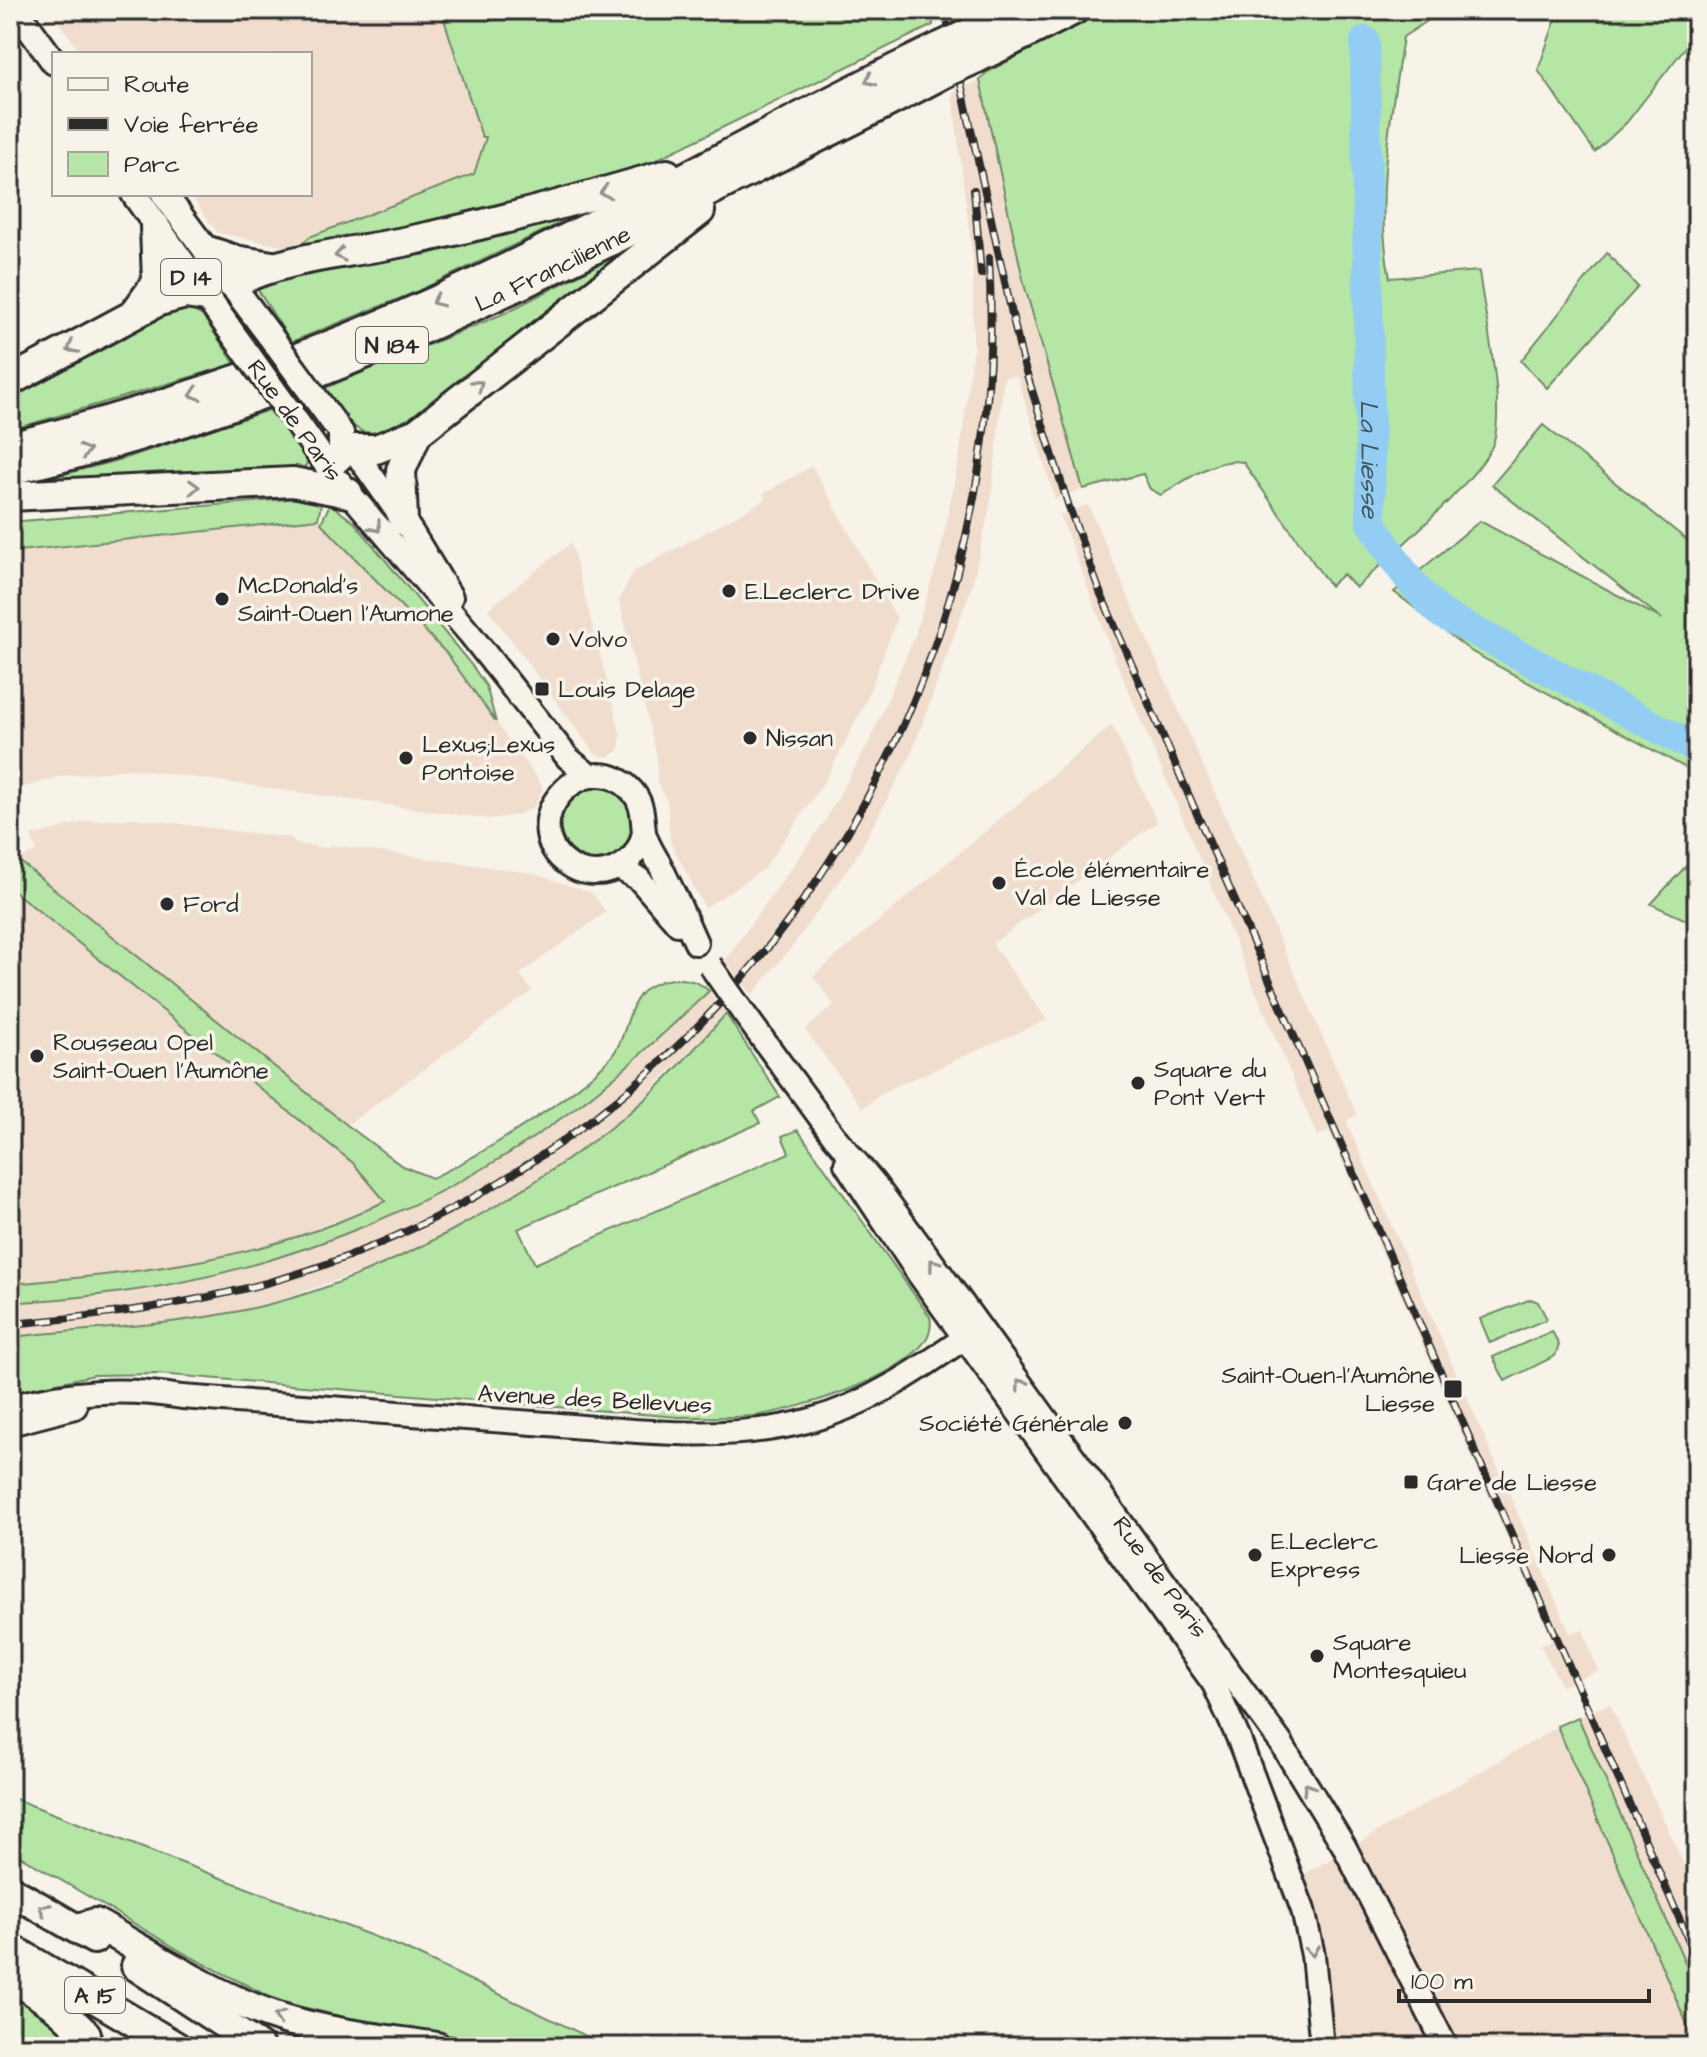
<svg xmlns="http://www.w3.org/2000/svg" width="1707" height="2057" viewBox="0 0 1707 2057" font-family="'Architects Daughter',sans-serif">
<rect width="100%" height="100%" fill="#f7f3e8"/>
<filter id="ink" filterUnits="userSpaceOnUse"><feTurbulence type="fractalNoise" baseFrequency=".0125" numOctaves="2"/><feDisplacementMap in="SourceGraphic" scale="16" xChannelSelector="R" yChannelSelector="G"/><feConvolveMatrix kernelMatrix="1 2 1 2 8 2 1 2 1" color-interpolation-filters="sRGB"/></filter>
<g filter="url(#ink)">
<path fill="#f0ddce" d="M 49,10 L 441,10 L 484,142 L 474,175 L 309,237 L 297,249 L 218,233 L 189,194 L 310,194 L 310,54 L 82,54 Z
M 930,10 L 965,10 L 933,25 Z
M 980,80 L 1024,284 L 1083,489 L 1055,499 L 1017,376 L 1004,377 L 991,501 L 972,585 L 911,755 L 856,857 L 792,947 L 752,995 L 725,960 L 823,824 L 870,740 L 915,635 L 940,553 L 960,453 L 973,350 L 973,260 L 952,93 Z
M 812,466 L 897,619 L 865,703 L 826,779 L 764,869 L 705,908 L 670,842 L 668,803 L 657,782 L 657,758 L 619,600 L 633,572 L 765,500 L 763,494 Z
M 1088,505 L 1357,1115 L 1346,1121 L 1570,1633 L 1583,1629 L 1598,1671 L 1562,1686 L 1540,1645 L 1552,1640 L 1329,1131 L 1317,1136 L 1110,647 L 1060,515 Z
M 318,519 L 447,654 L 543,787 L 534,807 L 518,815 L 488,819 L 133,769 L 63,776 L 10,791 L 10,552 Z
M 571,543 L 621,736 L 619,751 L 608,757 L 595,754 L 488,609 Z
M 1112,725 L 1157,822 L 992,944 L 1047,1020 L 887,1090 L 863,1108 L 805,1030 L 834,1005 L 813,976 Z
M 135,818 L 291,838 L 296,844 L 326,848 L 332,845 L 531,873 L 592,893 L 606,912 L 520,974 L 532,991 L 347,1125 L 18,860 L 37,851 L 31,836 L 88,821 Z
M 10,888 L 353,1163 L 385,1201 L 300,1235 L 229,1255 L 152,1270 L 10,1284 Z
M 709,991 L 726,1014 L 626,1116 L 547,1175 L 439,1237 L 374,1267 L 265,1305 L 203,1318 L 10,1337 L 10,1303 L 161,1286 L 254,1265 L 398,1211 L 470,1174 L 564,1116 L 633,1063 Z
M 1610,1704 L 1697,1892 L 1697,1990 L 1578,1717 Z
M 1566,1722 L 1697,2024 L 1697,2047 L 1337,2047 L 1279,1889 Z"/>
<path fill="#b6e6a5" stroke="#708868" stroke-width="2" d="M 441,10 L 930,10 L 933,25 L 629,173 L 520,204 L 297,249 L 309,237 L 474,174 L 486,137 L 482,137 Z
M 1104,10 L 1444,10 L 1403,37 C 1391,116 1374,199 1390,278 L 1479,271 C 1484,314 1505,401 1494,441 C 1485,475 1385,560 1356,588 L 1343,574 L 1330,586 L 1243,462 C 1216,456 1184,482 1161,495 L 1150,489 L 1143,474 L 1083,489 L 1024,284 L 980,80 L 986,73 Z
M 1559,10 L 1697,10 L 1697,32 L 1627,122 L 1595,152 L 1538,70 Z
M 559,219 L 560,223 L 416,292 L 291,342 L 253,282 L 428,254 Z
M 627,250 L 633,250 L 411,425 C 353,441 359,434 325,388 L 505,313 Z
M 1607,253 L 1638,287 L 1547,388 L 1521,361 Z
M 186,307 L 203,316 L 235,364 L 10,430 L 10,393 L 162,312 Z
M 269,410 L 307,458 L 309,462 L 302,469 L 50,483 L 50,478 L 126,458 Z
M 1543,425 L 1697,548 L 1697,774 L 1472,652 L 1394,592 L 1480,521 L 1662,619 L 1492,485 Z
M 313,497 L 321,504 L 318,519 L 10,552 L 10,522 Z
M 330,504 L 355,523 L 473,667 L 486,686 L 496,722 L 447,654 L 321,523 Z
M560 823a37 37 0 1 1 74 0a37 37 0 1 1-74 0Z
M 1697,854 L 1697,925 L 1651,904 Z
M 18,860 L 347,1125 L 402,1166 L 432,1178 C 481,1155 574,1098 610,1058 C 628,1039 626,1003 647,988 C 666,975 695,976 709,991 C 663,1034 618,1077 567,1114 C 452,1199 301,1261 161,1286 C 111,1295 60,1299 10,1303 L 10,1284 C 137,1273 269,1260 385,1201 L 353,1163 L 10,888 L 10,864 Z
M 726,1014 L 780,1097 L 754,1111 L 760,1123 L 518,1229 L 535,1264 L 789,1153 L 782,1136 L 798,1130 L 930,1317 C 943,1369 792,1412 752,1416 C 728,1418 702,1417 678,1417 L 158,1374 L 94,1375 L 10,1393 L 10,1337 C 94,1328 180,1326 262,1306 C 385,1277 526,1196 624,1117 C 661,1088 694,1049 726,1014 Z
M 1531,1299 L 1538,1302 L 1547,1319 L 1490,1343 L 1480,1319 Z
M 1552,1331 L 1559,1345 L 1555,1356 L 1505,1381 L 1493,1357 Z
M 1578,1717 L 1697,1990 L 1697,2047 L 1557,1726 Z
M 10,1797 L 401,1947 L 609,2047 L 528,2047 L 368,2023 L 278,2001 L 189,1956 L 10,1850 Z
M 10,1993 L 52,2021 L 79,2047 L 20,2047 L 10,2038 Z"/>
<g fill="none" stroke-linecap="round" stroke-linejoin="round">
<path stroke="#93cdf3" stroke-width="30" id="s1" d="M 1365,41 L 1371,521 C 1391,556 1412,588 1442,614 L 1697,749"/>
<defs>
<g id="secondary">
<path d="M 353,449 L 411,531 L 451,597"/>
<path d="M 340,482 L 470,634 L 568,758 L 590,776"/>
<path d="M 644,832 C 640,851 628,866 609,871 C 596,875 580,873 569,865 C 510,824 586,739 633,792 C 644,806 642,817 644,832 C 646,843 655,856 660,865 C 673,891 685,917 696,943"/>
<path d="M 619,868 L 639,879 L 678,924"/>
<path id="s2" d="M 742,1011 L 833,1135 L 874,1183 L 941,1274 L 1281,1743 L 1344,1846 L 1446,2047"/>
<path d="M 846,1164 L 918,1273 L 1214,1684 L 1238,1737 L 1303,1910 L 1313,1955 L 1322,2047"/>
<path d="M 10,1407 C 69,1391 122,1387 182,1397 C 299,1406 416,1414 533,1423 C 624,1429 722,1445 811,1420 C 873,1403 924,1366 976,1330"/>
<path d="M 10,1424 L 75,1407"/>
</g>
<path id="primary" d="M 16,10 L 54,62
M 134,194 L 228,327
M 164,194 L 270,336
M 292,416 L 329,468 L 341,457 L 341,433"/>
<g id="highway">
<path d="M 970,33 L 1016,10"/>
<path d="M 975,59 L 1074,10"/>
<path d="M 208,251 L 235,260 L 272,266"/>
<path d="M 232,284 C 285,256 349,254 408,241 C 496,223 581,199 667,174"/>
<path d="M 137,310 L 157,282 L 155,226"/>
<path d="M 10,381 L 159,301 L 185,294 L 205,297"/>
<path d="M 10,447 C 157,410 300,362 438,300 C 610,223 771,127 940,47"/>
<path d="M 353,449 L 376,449 L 417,433 L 700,211"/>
<path id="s3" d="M 10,470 C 262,413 491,302 720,186 C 795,148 872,112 946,72"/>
<path d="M 10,496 L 293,482 L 348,493"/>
<path d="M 403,520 L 401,470 L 417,433"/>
<path d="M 10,1890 L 94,1939"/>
<path d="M 78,1928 L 95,1923 C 155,1957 215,1997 281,2018 C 331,2034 385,2039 437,2047"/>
<path d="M 10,1948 L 177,2047"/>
<path d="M 136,1966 L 259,2047"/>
<path d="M 10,1975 L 59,2009 L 86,2034"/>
</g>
</defs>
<use href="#secondary" stroke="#2b2b2b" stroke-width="28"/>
<use href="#primary" stroke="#2b2b2b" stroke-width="30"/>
<use href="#highway" stroke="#2b2b2b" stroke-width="34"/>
<use href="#secondary" stroke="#f7f3e8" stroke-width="22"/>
<use href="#primary" stroke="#f7f3e8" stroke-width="24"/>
<use href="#highway" stroke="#f7f3e8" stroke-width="28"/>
<defs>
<path id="rail" d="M 954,10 L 960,38
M 948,25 L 1022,359 L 1069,507 L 1100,592 L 1697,1959
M 974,190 L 981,274
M 10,1324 C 126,1314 242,1298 351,1255 C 755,1097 1014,690 989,258"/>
</defs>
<use href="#rail" stroke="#2b2b2b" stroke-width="8"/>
<use href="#rail" stroke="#f7f3e8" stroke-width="5" stroke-dasharray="15" stroke-linecap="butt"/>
<defs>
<path id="secondary-bridge" d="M 710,965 L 742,1011"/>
<path id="primary-bridge" d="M 228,327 L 292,416
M 270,336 L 336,426"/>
<path id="highway-bridge" d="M 940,47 L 970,33
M 946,72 L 975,59"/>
</defs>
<use href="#secondary-bridge" stroke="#2b2b2b" stroke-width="28" stroke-linecap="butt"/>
<use href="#primary-bridge" stroke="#2b2b2b" stroke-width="30" stroke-linecap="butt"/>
<use href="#highway-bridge" stroke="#2b2b2b" stroke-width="34" stroke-linecap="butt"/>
<use href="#secondary-bridge" stroke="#f7f3e8" stroke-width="22"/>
<use href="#primary-bridge" stroke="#f7f3e8" stroke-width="24"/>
<use href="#highway-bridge" stroke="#f7f3e8" stroke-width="28"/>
</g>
<defs><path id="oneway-chevron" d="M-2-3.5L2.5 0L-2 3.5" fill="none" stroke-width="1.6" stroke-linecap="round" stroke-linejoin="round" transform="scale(2)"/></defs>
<g stroke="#918f8a">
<use href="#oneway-chevron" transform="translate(870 80) rotate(155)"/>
<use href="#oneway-chevron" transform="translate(605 192) rotate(164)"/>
<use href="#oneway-chevron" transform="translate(340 255) rotate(170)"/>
<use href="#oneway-chevron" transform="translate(437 301) rotate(156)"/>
<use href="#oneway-chevron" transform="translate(72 348) rotate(151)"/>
<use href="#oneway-chevron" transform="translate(478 385) rotate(-38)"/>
<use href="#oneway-chevron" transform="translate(195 394) rotate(162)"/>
<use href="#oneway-chevron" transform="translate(85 451) rotate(-16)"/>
<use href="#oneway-chevron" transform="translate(194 487) rotate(-2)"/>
<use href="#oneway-chevron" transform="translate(376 527) rotate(51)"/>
<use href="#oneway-chevron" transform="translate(934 1264) rotate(-127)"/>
<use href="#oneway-chevron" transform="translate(1021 1384) rotate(-126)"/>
<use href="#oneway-chevron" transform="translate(1308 1788) rotate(-121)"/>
<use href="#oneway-chevron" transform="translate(44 1909) rotate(-150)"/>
<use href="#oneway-chevron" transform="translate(1312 1951) rotate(81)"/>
<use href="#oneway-chevron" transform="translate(279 2017) rotate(-162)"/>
</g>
</g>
<g fill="#2b2b2b" stroke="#f7f3e8" stroke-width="3">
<circle cx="729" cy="591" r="8"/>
<circle cx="222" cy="599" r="8"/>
<circle cx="553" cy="639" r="8"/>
<rect x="534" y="681" width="16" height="16" rx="4"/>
<circle cx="750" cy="738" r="8"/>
<circle cx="406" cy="758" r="8"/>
<circle cx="999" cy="883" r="8"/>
<circle cx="167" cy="904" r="8"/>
<circle cx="37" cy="1056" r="8"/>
<circle cx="1138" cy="1083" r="8"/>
<rect x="1443" y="1379" width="20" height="20" rx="4"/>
<circle cx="1125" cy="1423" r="8"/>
<rect x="1403" y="1474" width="16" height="16" rx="4"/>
<circle cx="1255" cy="1555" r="8"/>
<circle cx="1609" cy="1555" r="8"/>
<circle cx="1317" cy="1656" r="8"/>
</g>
<g text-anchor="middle" stroke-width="7" stroke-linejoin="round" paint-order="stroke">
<g fill="#f7f3e8" stroke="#686764" stroke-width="2">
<rect x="161" y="259" width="60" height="36" rx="6"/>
<rect x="356" y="327" width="72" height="36" rx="6"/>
<rect x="65" y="1977" width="60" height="36" rx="6"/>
</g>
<g font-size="22" font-weight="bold" fill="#2b2b2b">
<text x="191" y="285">D 14</text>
<text x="392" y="353">N 184</text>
<text x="95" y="2003">A 15</text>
</g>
<g font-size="24" fill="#2b2b2b" stroke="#f7f3e8">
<text dy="8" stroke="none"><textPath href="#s3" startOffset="580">La Francilienne</textPath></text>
<text transform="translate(295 420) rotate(54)" y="8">Rue de Paris</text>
<text transform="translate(595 1399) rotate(3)" y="8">Avenue des Bellevues</text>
<text dy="8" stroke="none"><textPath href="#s2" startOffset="704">Rue de Paris</textPath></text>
</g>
<g font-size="24" fill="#2b2b2b" stroke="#f7f3e8" text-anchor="start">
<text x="238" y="593">McDonald's<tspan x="238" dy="28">Saint-Ouen l'Aumone</tspan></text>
<text x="745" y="599">E.Leclerc Drive</text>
<text x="569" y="647">Volvo</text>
<text x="558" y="697">Louis Delage</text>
<text x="766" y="746">Nissan</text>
<text x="422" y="752">Lexus;Lexus<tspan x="422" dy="28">Pontoise</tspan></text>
<text x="1015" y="877">École élémentaire<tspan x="1015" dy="28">Val de Liesse</tspan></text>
<text x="183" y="912">Ford</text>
<text x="53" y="1050">Rousseau Opel<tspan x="53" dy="28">Saint-Ouen l'Aumône</tspan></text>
<text x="1154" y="1077">Square du<tspan x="1154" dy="28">Pont Vert</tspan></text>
<text x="1435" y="1383" text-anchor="end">Saint-Ouen-l'Aumône<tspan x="1435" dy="28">Liesse</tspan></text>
<text x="1109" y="1431" text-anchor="end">Société Générale</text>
<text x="1427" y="1490">Gare de Liesse</text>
<text x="1271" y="1549">E.Leclerc<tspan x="1271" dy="28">Express</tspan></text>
<text x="1593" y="1563" text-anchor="end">Liesse Nord</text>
<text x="1333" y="1650">Square<tspan x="1333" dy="28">Montesquieu</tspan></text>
</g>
<g font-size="26" font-style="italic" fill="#45545d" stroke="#f7f3e8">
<text dy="9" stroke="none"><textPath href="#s1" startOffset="418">La Liesse</textPath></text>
</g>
</g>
<rect width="1707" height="2057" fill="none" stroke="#f7f3e8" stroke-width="40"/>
<rect x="20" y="20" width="1667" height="2017" fill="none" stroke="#2b2b2b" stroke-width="3" filter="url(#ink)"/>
<rect x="52" y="52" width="260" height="144" fill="#f7f3e8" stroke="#a5a39c" stroke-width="2"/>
<rect x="68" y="78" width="40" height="12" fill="#f7f3e8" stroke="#a5a39c" stroke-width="2"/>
<text x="124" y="92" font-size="24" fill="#2b2b2b">Route</text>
<rect x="68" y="118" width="40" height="12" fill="#2b2b2b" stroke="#a5a39c" stroke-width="2"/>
<text x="124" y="132" font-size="24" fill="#2b2b2b">Voie ferrée</text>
<rect x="68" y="152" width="40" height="24" fill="#b6e6a5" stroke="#a5a39c" stroke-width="2"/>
<text x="124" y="172" font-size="24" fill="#2b2b2b">Parc</text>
<path d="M1399 1989v12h250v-12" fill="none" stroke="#2b2b2b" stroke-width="4"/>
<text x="1411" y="1989" font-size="24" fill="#2b2b2b" stroke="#f7f3e8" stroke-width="6" paint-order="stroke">100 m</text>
</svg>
